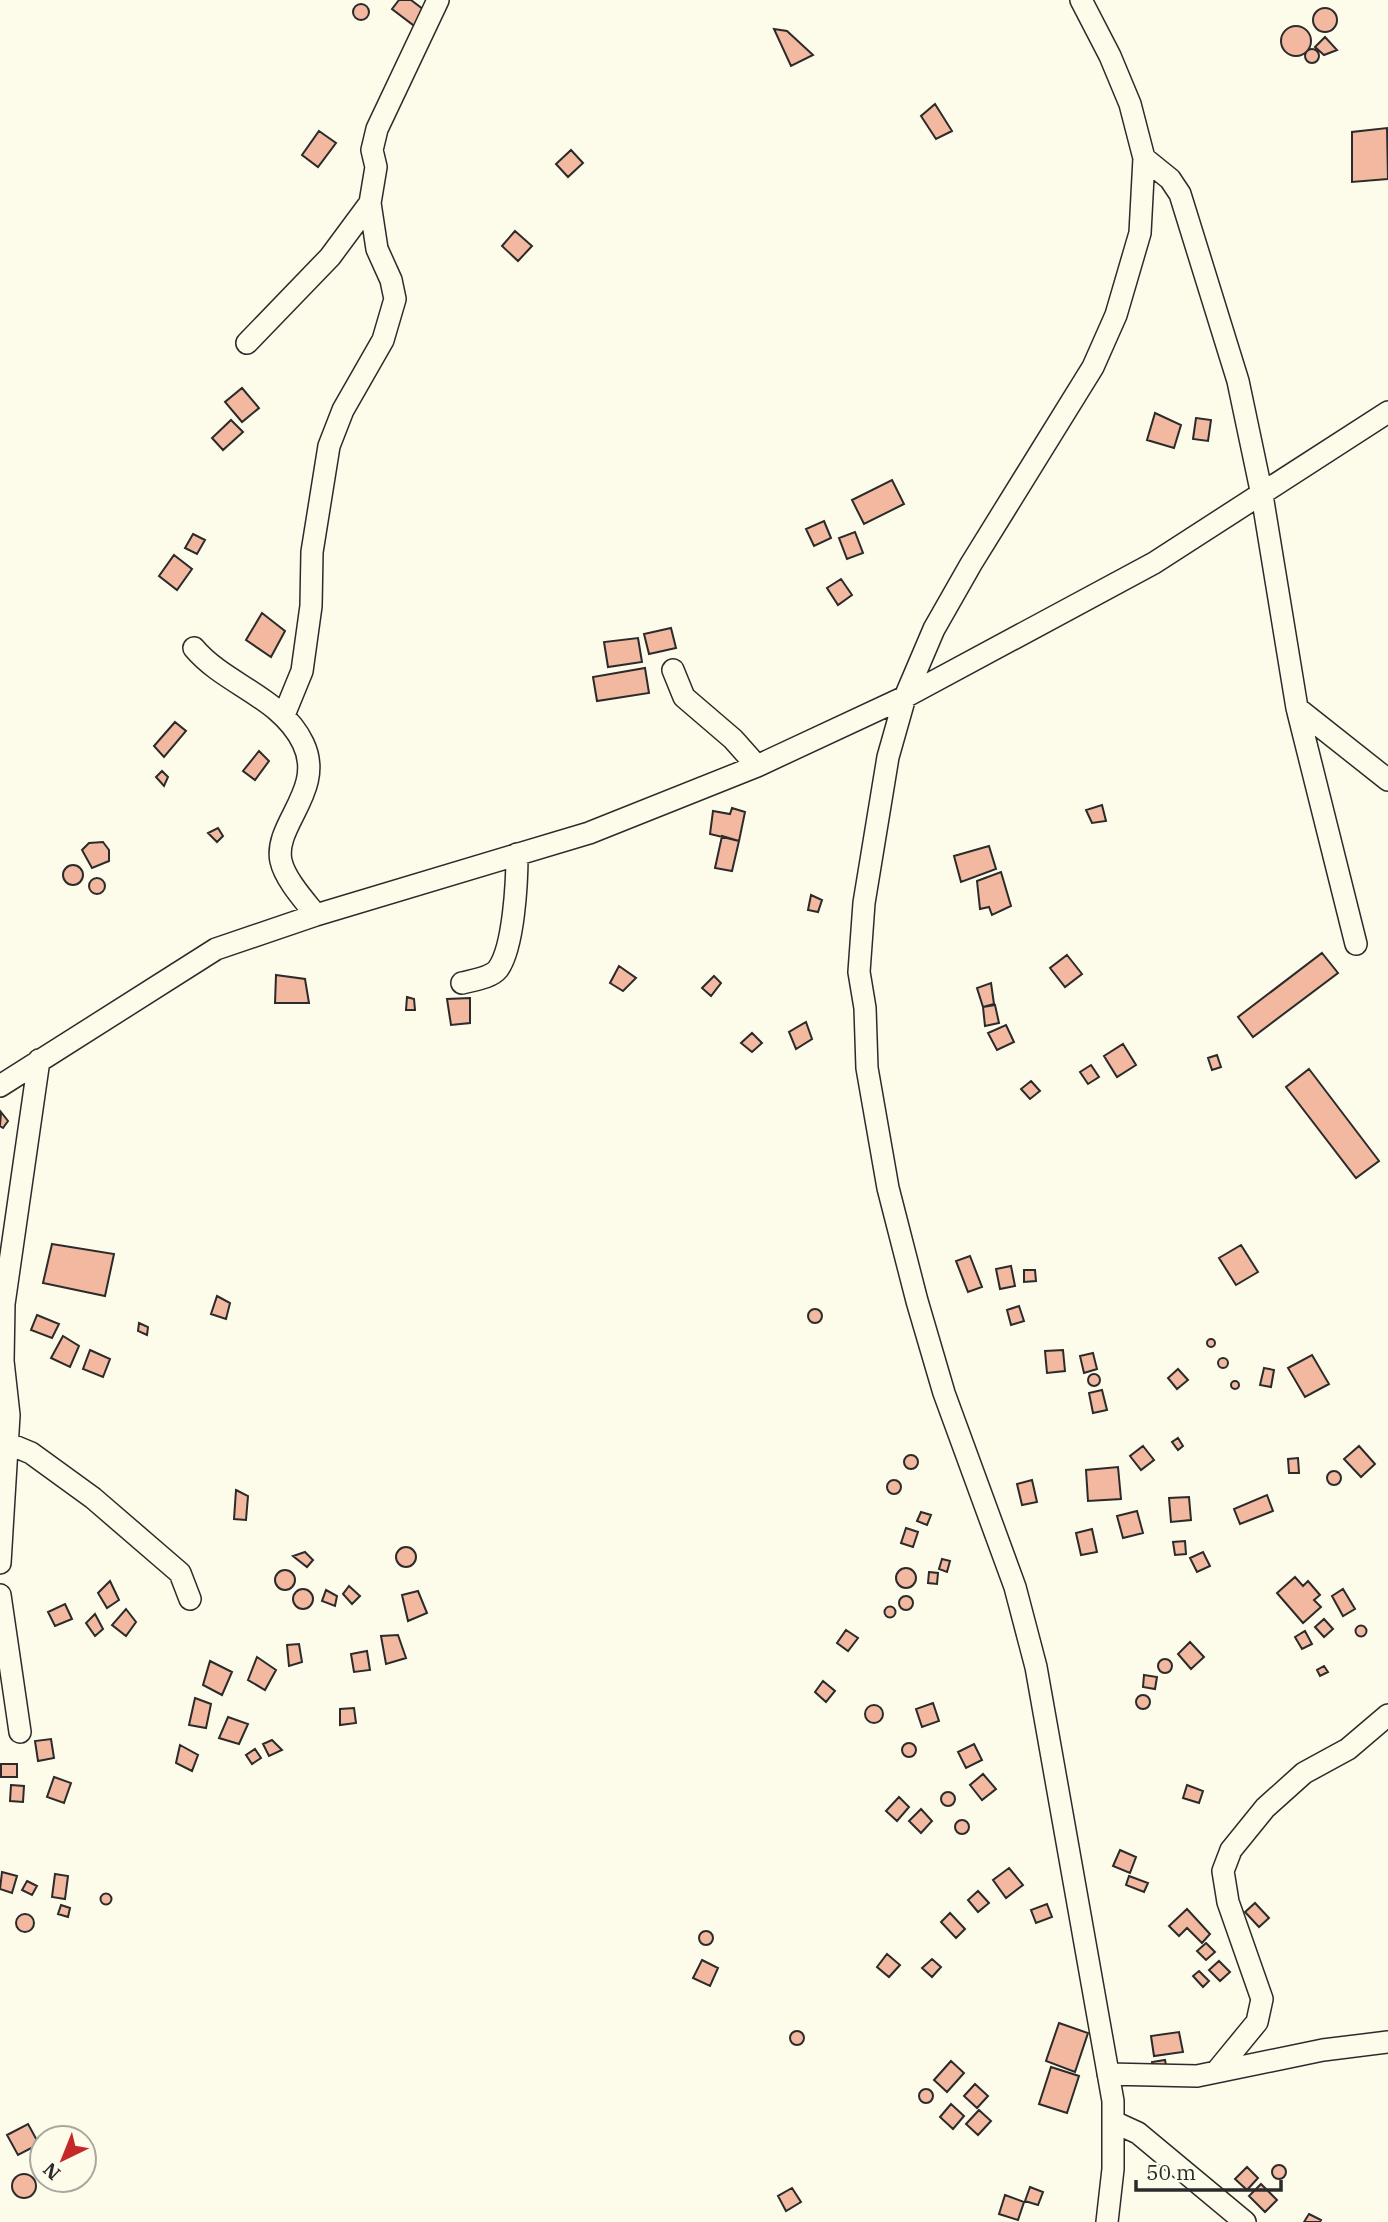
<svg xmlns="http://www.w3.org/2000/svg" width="1388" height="2222" viewBox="0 0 1388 2222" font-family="'IBM Plex Serif',serif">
<rect width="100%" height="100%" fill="#fdfbea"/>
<path fill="#f2b8a0" stroke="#2b2b2b" stroke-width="2" d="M 399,0 L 411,0 L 428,13 L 417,28 L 392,9 Z
M353 12a8 8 0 1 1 16 0a8 8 0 1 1-16 0Z
M1313 20a12 12 0 1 1 24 0a12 12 0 1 1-24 0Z
M1281 41a15 15 0 1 1 30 0a15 15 0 1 1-30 0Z
M 774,29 L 787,31 L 813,55 L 791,66 Z
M 1325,37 L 1337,50 L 1324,55 L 1315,47 Z
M1305 56a7 7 0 1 1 14 0a7 7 0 1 1-14 0Z
M 935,104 L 952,131 L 936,139 L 921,116 Z
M 1387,128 L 1388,179 L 1352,182 L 1352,132 Z
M 319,131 L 336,143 L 318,167 L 302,155 Z
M 571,150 L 583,163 L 568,177 L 556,164 Z
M 515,231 L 532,246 L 518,261 L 502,246 Z
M 242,388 L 259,408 L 242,422 L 225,402 Z
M 1155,413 L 1181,425 L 1174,448 L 1147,440 Z
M 1196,418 L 1211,420 L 1208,441 L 1193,439 Z
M 231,420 L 243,432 L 223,450 L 212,438 Z
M 892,480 L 904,504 L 864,524 L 852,500 Z
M 824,521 L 831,538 L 814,546 L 806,529 Z
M 855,532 L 863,553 L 847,559 L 839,538 Z
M 193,534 L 205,540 L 197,554 L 185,548 Z
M 174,555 L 192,569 L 177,590 L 159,576 Z
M 841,579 L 852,595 L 838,605 L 827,588 Z
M 262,613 L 285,631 L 271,657 L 246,640 Z
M 671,628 L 676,648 L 649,654 L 644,634 Z
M 638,638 L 642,662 L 608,667 L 604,642 Z
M 645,668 L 649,693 L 597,701 L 593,677 Z
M 175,722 L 186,731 L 164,757 L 154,746 Z
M 259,751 L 269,761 L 255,780 L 243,771 Z
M 162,771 L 168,777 L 164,786 L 156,777 Z
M 1102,805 L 1106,821 L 1092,823 L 1086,810 Z
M 732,808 L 745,812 L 739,841 L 710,834 L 713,811 L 730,814 Z
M 218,828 L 223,836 L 217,842 L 208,833 Z
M 722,836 L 739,841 L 732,871 L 715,868 Z
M 103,842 L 109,850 L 109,861 L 92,868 L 82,850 L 89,843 Z
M 989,846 L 996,869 L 961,882 L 954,856 Z
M63 875a10 10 0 1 1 20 0a10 10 0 1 1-20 0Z
M 1001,872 L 1011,906 L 992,915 L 989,907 L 980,909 L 977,881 Z
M89 886a8 8 0 1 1 16 0a8 8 0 1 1-16 0Z
M 811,895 L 822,900 L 818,912 L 808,910 Z
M 1322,953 L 1338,973 L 1253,1037 L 1238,1017 Z
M 1067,955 L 1082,974 L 1065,987 L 1050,968 Z
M 619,966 L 636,978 L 623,991 L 610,983 Z
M 276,975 L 305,979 L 309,1003 L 275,1003 Z
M 714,976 L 721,983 L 711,996 L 702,988 Z
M 991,983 L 994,1004 L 983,1007 L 977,988 Z
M 407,997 L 414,999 L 415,1010 L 406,1010 Z
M 470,998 L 470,1023 L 451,1025 L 447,999 Z
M 995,1005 L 999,1023 L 985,1026 L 983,1007 Z
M 806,1022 L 812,1039 L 796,1049 L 789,1032 Z
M 1006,1025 L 1014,1042 L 997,1050 L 988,1033 Z
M 752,1033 L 762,1043 L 752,1052 L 741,1043 Z
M 1123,1044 L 1136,1065 L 1117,1077 L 1104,1056 Z
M 1217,1055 L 1221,1067 L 1212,1070 L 1208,1058 Z
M 1091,1065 L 1099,1077 L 1088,1084 L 1080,1072 Z
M 1309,1069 L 1379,1161 L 1356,1178 L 1286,1087 Z
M 1031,1081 L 1040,1091 L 1030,1099 L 1021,1089 Z
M 1,1112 L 8,1121 L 3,1128 L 0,1126 Z
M 52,1244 L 114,1254 L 105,1296 L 43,1283 Z
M 1241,1245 L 1258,1272 L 1236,1285 L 1219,1258 Z
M 970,1256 L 982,1287 L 968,1292 L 956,1261 Z
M 1011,1266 L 1015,1286 L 1000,1289 L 996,1269 Z
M 1024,1270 L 1035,1270 L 1036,1281 L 1024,1282 Z
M 217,1296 L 230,1303 L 226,1319 L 211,1314 Z
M 1019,1306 L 1024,1321 L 1011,1325 L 1007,1310 Z
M808 1316a7 7 0 1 1 14 0a7 7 0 1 1-14 0Z
M 37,1315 L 59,1324 L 52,1338 L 31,1330 Z
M 139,1323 L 148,1327 L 147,1335 L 138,1331 Z
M 63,1336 L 79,1346 L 70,1367 L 51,1358 Z
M1207 1343a4 4 0 1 1 8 0a4 4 0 1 1-8 0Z
M 90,1350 L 110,1359 L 103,1377 L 83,1369 Z
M 1063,1350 L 1065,1371 L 1047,1373 L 1045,1351 Z
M 1093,1353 L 1097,1369 L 1084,1373 L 1080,1356 Z
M 1312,1355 L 1329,1384 L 1305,1397 L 1288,1368 Z
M1218 1363a5 5 0 1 1 10 0a5 5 0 1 1-10 0Z
M 1264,1368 L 1274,1370 L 1271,1387 L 1260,1385 Z
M 1178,1369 L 1188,1380 L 1177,1389 L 1168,1378 Z
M1088 1380a6 6 0 1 1 12 0a6 6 0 1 1-12 0Z
M1231 1385a4 4 0 1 1 8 0a4 4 0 1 1-8 0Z
M 1102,1390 L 1107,1410 L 1093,1413 L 1089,1393 Z
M 1178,1438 L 1183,1446 L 1178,1450 L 1172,1442 Z
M 1143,1446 L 1154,1460 L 1141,1470 L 1130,1456 Z
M 1359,1446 L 1375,1464 L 1361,1477 L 1344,1459 Z
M904 1462a7 7 0 1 1 14 0a7 7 0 1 1-14 0Z
M 1298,1458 L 1299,1473 L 1289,1473 L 1288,1459 Z
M 1118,1467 L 1121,1499 L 1088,1501 L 1086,1470 Z
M1327 1478a7 7 0 1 1 14 0a7 7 0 1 1-14 0Z
M887 1487a7 7 0 1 1 14 0a7 7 0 1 1-14 0Z
M 1032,1480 L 1037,1502 L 1022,1505 L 1017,1484 Z
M 236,1490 L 248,1496 L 246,1520 L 234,1519 Z
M 1267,1495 L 1273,1511 L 1240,1524 L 1234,1509 Z
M 1189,1497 L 1191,1520 L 1171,1522 L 1169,1498 Z
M 1137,1511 L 1143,1533 L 1123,1538 L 1117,1516 Z
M 921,1512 L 931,1515 L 927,1525 L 917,1521 Z
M 906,1528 L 918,1532 L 913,1547 L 901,1543 Z
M 1092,1529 L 1097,1552 L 1081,1555 L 1076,1533 Z
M 1185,1541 L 1186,1554 L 1175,1555 L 1173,1542 Z
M396 1557a10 10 0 1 1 20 0a10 10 0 1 1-20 0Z
M 305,1552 L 313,1560 L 307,1567 L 293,1556 Z
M 1203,1552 L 1210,1566 L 1197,1572 L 1190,1558 Z
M 942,1559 L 950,1561 L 947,1572 L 939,1569 Z
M896 1578a10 10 0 1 1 20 0a10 10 0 1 1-20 0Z
M275 1580a10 10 0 1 1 20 0a10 10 0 1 1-20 0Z
M 929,1572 L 938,1573 L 937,1584 L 928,1583 Z
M 1295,1577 L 1303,1586 L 1308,1581 L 1320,1595 L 1314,1600 L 1321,1607 L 1303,1623 L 1277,1593 Z
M 110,1581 L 119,1600 L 107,1608 L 98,1593 Z
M 349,1586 L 360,1596 L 352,1604 L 343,1594 Z
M293 1599a10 10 0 1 1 20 0a10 10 0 1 1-20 0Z
M 1343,1589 L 1355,1609 L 1343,1616 L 1332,1596 Z
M 326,1590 L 337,1596 L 335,1606 L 322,1601 Z
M 418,1591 L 427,1613 L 408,1621 L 402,1595 Z
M899 1603a7 7 0 1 1 14 0a7 7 0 1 1-14 0Z
M 65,1604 L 72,1619 L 55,1626 L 48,1612 Z
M884.5 1612a5.5 5.5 0 1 1 11 0a5.5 5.5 0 1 1-11 0Z
M 126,1609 L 136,1622 L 126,1636 L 112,1625 Z
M 95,1614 L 103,1629 L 95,1636 L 86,1623 Z
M 1324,1619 L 1333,1629 L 1324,1637 L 1315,1627 Z
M1355.5 1631a5.5 5.5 0 1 1 11 0a5.5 5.5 0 1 1-11 0Z
M 846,1630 L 858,1638 L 848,1651 L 837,1643 Z
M 1305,1631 L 1312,1644 L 1302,1649 L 1295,1637 Z
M 398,1635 L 406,1658 L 386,1664 L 381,1636 Z
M 1190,1642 L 1204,1657 L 1191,1669 L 1178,1654 Z
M 299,1644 L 302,1662 L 289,1666 L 287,1645 Z
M 367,1651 L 370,1670 L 354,1672 L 351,1654 Z
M 257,1657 L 276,1670 L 265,1690 L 248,1680 Z
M1158 1666a7 7 0 1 1 14 0a7 7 0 1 1-14 0Z
M 210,1661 L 232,1672 L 222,1695 L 203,1685 Z
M 1324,1666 L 1328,1672 L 1320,1676 L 1317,1670 Z
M 1144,1675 L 1157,1677 L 1155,1689 L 1143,1687 Z
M 823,1681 L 835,1691 L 826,1702 L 815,1692 Z
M1136 1702a7 7 0 1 1 14 0a7 7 0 1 1-14 0Z
M 195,1698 L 211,1704 L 206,1728 L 189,1725 Z
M 933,1703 L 939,1721 L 922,1727 L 916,1709 Z
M865 1714a9 9 0 1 1 18 0a9 9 0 1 1-18 0Z
M 354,1708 L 356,1723 L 340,1725 L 340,1709 Z
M 228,1717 L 248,1724 L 239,1744 L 219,1738 Z
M 51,1739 L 54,1758 L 38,1761 L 35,1741 Z
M 272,1740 L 282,1750 L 269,1756 L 263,1744 Z
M902 1750a7 7 0 1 1 14 0a7 7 0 1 1-14 0Z
M 974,1744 L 982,1760 L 966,1768 L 958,1752 Z
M 180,1745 L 198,1755 L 192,1771 L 176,1763 Z
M 255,1749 L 261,1758 L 252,1764 L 246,1755 Z
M 1,1764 L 17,1764 L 17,1777 L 1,1777 Z
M 983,1774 L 996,1789 L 982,1800 L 970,1785 Z
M 54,1777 L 71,1783 L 64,1803 L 47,1797 Z
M 11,1785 L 24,1786 L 23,1802 L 10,1801 Z
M 1187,1785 L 1203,1791 L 1199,1803 L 1183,1798 Z
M941 1799a7 7 0 1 1 14 0a7 7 0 1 1-14 0Z
M 899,1797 L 909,1807 L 897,1821 L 886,1811 Z
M 921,1809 L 932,1821 L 921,1833 L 909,1821 Z
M955 1827a7 7 0 1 1 14 0a7 7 0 1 1-14 0Z
M 1120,1850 L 1136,1857 L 1130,1873 L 1113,1866 Z
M 1009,1868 L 1023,1885 L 1006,1898 L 993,1880 Z
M 2,1872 L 17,1876 L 12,1893 L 0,1889 Z
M 55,1874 L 68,1876 L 65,1899 L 52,1897 Z
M 1129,1876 L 1148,1883 L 1144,1892 L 1126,1885 Z
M 27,1881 L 37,1886 L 32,1895 L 22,1890 Z
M 978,1891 L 989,1903 L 978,1912 L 968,1900 Z
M100.5 1899a5.5 5.5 0 1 1 11 0a5.5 5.5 0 1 1-11 0Z
M 1255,1903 L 1269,1918 L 1259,1927 L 1245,1912 Z
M 1047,1904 L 1052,1917 L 1036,1923 L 1031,1910 Z
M 61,1905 L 70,1908 L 68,1917 L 58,1914 Z
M 1187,1909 L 1210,1934 L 1202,1943 L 1187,1928 L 1179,1936 L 1169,1926 Z
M 950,1913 L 965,1929 L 956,1938 L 941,1922 Z
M16 1923a9 9 0 1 1 18 0a9 9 0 1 1-18 0Z
M699 1938a7 7 0 1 1 14 0a7 7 0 1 1-14 0Z
M 1206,1943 L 1215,1952 L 1206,1960 L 1197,1951 Z
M 887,1954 L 900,1965 L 889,1977 L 877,1967 Z
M 932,1959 L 941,1967 L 932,1977 L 922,1968 Z
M 702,1960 L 718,1968 L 710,1986 L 693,1978 Z
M 1219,1961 L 1230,1972 L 1220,1981 L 1209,1970 Z
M 1199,1971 L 1209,1981 L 1203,1987 L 1193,1976 Z
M 1059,2023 L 1088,2033 L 1075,2072 L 1046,2061 Z
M790 2038a7 7 0 1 1 14 0a7 7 0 1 1-14 0Z
M 1179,2032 L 1183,2052 L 1154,2056 L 1151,2036 Z
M 1165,2060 L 1167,2071 L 1154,2073 L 1152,2062 Z
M 951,2061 L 964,2073 L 947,2092 L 934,2080 Z
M 1051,2067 L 1079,2076 L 1067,2113 L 1039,2104 Z
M 975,2084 L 988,2096 L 977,2108 L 964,2096 Z
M919 2096a7 7 0 1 1 14 0a7 7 0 1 1-14 0Z
M 951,2104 L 964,2116 L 953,2129 L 940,2117 Z
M 979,2110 L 991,2121 L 978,2135 L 966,2124 Z
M 28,2124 L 39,2144 L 18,2155 L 7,2135 Z
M 42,2162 L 42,2180 L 36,2171 Z
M1272 2172a7 7 0 1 1 14 0a7 7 0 1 1-14 0Z
M 1247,2167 L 1258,2178 L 1247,2190 L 1235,2179 Z
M12 2186a12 12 0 1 1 24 0a12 12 0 1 1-24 0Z
M 1261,2184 L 1277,2200 L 1265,2212 L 1249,2196 Z
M 1030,2187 L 1043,2192 L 1038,2205 L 1025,2201 Z
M 792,2188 L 801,2202 L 786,2211 L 778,2196 Z
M 1005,2195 L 1024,2202 L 1018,2220 L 999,2214 Z
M 1309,2214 L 1321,2220 L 1320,2222 L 1304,2222 Z"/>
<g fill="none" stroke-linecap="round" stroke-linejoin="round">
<defs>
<path id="minor" d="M 1081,0 L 1110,56 L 1130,104 L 1144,158 L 1140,233 L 1116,315 L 1093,367 L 971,564 L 934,629 L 905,697 L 888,757 L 864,903 L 859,972 L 865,1008 L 867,1068 L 888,1188 L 917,1301 L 944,1393 L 1015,1587 L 1036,1667 L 1113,2101 L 1113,2169 L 1107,2222
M 1144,158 L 1170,179 L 1180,194 L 1238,381 L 1262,495 L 1297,708 L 1356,944
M 247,343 L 330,257 L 370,203
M 194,648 C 225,685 281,697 303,743 C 326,790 273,825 281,861 C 285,879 304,900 316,915
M 673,670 L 684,697 L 733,739 L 757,766
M 1297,708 L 1388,780
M 284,715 L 302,671 L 311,606 L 312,552 L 329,446 L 343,410 L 383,340 L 395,299 L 391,280 L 377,249 L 370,203 L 376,167 L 372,150 L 377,129 L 438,0
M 462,983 C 473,980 491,978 498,969 C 514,947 517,881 517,854
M 0,1086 L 216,949 L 316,915 L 589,833 L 757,766 L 905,697 L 1154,563 L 1388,412
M 0,1440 L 31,1453 L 93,1498 L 180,1573 L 190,1599
M 0,1563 L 9,1415 L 3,1361 L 4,1304 L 39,1060
M 0,1595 L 20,1732
M 1216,2072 L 1257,2022 L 1262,1999 L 1228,1902 L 1223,1871 L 1231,1850 L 1265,1808 L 1304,1773 L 1348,1749 L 1388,1715
M 1108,2074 L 1197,2076 L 1323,2050 L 1388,2042
M 1114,2122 L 1138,2133 L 1245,2222"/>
</defs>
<use href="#minor" stroke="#2b2b2b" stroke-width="24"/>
<use href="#minor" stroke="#fdfbea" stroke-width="21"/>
</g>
<g transform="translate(63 2159) rotate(223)"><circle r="33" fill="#fdfbea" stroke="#a9a89e" stroke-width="2"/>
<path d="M0-5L12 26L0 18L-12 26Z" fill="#c62828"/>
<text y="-10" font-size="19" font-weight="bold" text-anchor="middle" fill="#2b2b2b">N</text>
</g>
<path d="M1136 2180v10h145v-10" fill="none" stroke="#2b2b2b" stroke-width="3.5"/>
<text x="1146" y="2180" font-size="21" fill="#2b2b2b" stroke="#fdfbea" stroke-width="5" paint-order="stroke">50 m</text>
</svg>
